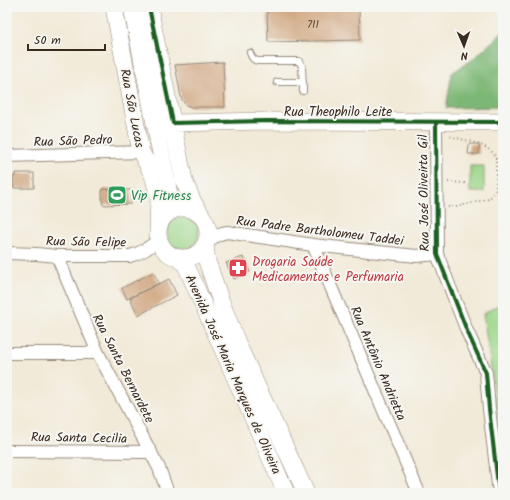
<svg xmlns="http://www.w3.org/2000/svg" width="510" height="500" viewBox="0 0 510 500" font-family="Kalam,sans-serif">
<rect width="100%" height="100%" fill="#f6f6f2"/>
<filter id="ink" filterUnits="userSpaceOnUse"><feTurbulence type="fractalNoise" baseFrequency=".025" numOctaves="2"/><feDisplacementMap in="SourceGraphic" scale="8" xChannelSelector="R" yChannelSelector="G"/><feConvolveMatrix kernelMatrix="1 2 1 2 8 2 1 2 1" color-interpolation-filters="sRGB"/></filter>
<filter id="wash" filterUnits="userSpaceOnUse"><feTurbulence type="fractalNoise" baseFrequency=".012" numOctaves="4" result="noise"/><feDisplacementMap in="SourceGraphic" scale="16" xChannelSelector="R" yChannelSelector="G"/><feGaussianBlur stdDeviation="0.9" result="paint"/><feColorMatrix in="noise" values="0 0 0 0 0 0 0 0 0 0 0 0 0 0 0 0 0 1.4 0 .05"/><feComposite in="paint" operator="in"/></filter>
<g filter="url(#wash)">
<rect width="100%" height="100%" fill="#f2ead8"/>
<path fill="#9cd689" stroke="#6c8054" d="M 470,166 L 484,166 L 484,192 L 470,192 Z
M167 233a16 16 0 1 1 32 0a16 16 0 1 1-32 0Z
M 503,302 L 503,450 L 483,314 Z"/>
<path fill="#7db775" stroke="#5c704a" d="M 503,32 L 503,107 L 446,108 L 452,73 L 472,60 Z"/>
<g id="blocks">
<path fill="#d2aa86" d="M 267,7 L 359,7 L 360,40 L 268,42 Z
M 223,62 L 225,107 L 191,107 L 186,105 L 182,100 L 181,97 L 175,65 Z
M 469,144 L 479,144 L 479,154 L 468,154 Z
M 15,173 L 34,173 L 34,188 L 13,188 L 13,177 L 15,177 Z
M 102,189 L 131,190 L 131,204 L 103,205 L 102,200 Z
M 243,257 L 250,272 L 234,279 L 226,263 Z
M 153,272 L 159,283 L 127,299 L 122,288 Z
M 169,279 L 177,295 L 138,315 L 130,298 Z"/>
</g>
</g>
<g filter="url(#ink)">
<use href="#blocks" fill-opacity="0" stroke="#968a7b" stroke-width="1"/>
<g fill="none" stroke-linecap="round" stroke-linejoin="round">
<defs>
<path id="lane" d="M 250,53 C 252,58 253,60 258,61 L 299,61 L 302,66 L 303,91
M 277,82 L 303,82"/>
<path id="street" d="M 436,122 L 437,254 L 467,331 L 486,373 L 489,409 L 499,493
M 7,156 L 141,152
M 205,245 C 212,238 216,234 227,232 L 313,245 L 416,256 L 437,254
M 313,245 L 419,493
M 7,253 L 36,254 L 57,256 L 130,256 C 141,253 151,247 158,239
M 57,256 L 98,353 L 159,468 L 168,493
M 7,353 L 98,353
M 7,451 L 151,452"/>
<path id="secondary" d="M 114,7 L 141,152 L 153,175 L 159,197 L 158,230
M 132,7 L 170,199
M 149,7 L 184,181 L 193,202 L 202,216
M 158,140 C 159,130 163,125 173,123 L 265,121 L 503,122
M158 233a25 25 0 1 1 50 0a25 25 0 1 1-50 0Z
M 205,245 L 207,261 L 221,302 L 238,345 L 306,493
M 178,258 L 185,263 L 286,493"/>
</defs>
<use href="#lane" stroke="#968a7b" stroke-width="8"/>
<use href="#street" stroke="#968a7b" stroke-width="14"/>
<use href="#secondary" stroke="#968a7b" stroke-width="18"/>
<path stroke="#968a7b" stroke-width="2" stroke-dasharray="1 3" stroke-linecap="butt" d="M 448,182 L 465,183
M 448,207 L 456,207 L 488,199 L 492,196 L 496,189 L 496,158 C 491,144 463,140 449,136"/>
<use href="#lane" stroke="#fff" stroke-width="6"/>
<use href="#street" stroke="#fff" stroke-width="12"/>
<use href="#secondary" stroke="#fff" stroke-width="17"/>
<defs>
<path id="cycleway" d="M 149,7 L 173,123 L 265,121 L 503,122
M 436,122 L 437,254 L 467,331 L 486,373 L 489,409 L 499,493"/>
</defs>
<use href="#cycleway" stroke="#f6f6f2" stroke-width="6"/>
<use href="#cycleway" stroke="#1b5e20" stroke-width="4"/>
</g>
</g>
<defs>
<symbol id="stadium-square" viewBox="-11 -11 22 22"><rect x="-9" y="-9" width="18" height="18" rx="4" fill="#2e9e5b" stroke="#f6f6f2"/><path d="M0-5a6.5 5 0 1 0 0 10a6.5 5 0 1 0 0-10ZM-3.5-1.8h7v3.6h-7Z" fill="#fff"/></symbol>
<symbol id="pharmacy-square" viewBox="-11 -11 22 22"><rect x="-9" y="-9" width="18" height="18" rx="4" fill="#e0444e" stroke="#f6f6f2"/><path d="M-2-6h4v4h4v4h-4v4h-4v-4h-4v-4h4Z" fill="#fff"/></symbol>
</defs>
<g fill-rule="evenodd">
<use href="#stadium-square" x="106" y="184" width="22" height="22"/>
<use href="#pharmacy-square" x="227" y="257" width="22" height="22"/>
</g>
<g text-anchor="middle" stroke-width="4" stroke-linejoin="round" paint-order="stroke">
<g font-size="11" fill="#614a38">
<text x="313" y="28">711</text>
</g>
<g font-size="13" fill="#3b2a1e" stroke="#f6f6f2">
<text transform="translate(133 108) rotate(79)" y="5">Rua São Lucas</text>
<text x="338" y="116">Rua Theophilo Leite</text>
<text transform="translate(73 140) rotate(-2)" y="5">Rua São Pedro</text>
<text transform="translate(423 193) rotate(-91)" y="5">Rua José Oliveirta Gil</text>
<text transform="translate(320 230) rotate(7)" y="5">Rua Padre Bartholomeu Taddei</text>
<text transform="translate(86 241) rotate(1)" y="5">Rua São Felipe</text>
<text transform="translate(379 363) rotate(67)" y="5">Rua Antônio Andrietta</text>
<text transform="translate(124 368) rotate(63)" y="5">Rua Santa Bernardete</text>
<text transform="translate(234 374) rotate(66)" y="5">Avenida José Maria Marques de Oliveira</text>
<text transform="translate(79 437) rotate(1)" y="5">Rua Santa Cecilia</text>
</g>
<g font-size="13" fill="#27864d" stroke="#f6f6f2" text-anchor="start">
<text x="131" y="200">Vip Fitness</text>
</g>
<g font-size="13" fill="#be3a42" stroke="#f6f6f2" text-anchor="start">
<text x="252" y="266">Drogaria Saúde<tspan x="252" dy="15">Medicamentos e Perfumaria</tspan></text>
</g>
</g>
<rect width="510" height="500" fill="none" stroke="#f6f6f2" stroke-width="24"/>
<g transform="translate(464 46) rotate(178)" stroke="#f6f6f2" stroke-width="3" paint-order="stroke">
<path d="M0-3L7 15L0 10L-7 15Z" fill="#3b2a1e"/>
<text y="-6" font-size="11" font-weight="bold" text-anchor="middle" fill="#3b2a1e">N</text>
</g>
<path d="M28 44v6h77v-6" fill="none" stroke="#3b2a1e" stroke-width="2"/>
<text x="34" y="44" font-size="12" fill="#3b2a1e" stroke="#f6f6f2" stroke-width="3" paint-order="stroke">50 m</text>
</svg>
